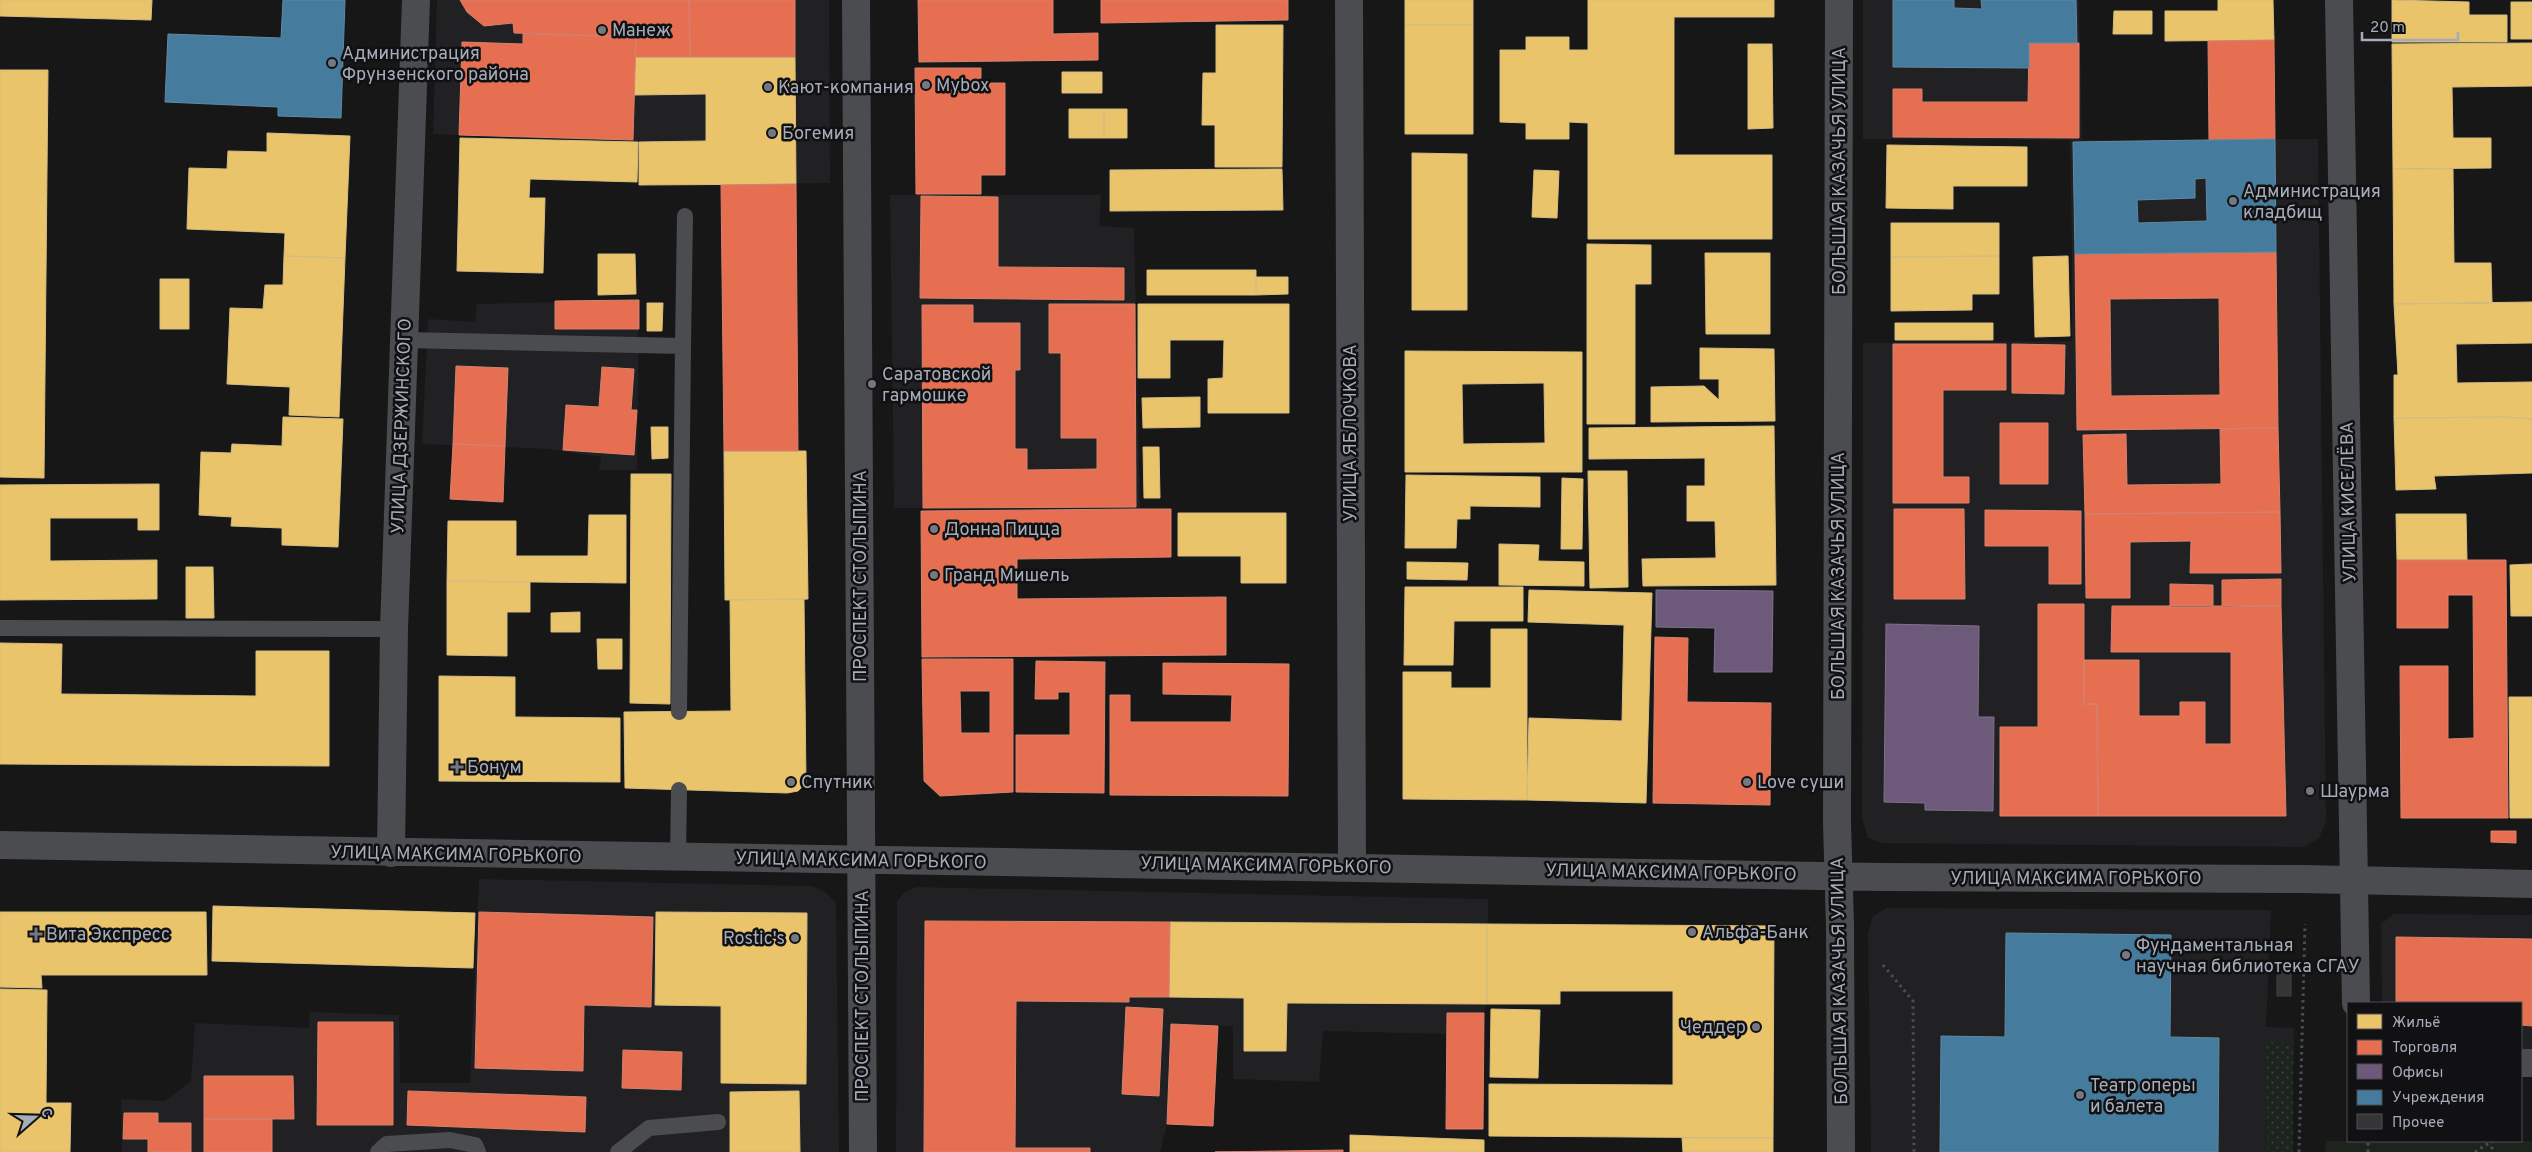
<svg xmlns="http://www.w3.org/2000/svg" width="2532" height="1152" viewBox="0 0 2532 1152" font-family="Overpass,sans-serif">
<defs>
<pattern id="grass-dots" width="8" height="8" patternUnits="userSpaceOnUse" patternTransform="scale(1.25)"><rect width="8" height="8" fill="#1c241d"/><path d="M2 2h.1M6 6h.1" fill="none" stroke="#3a413c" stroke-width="1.8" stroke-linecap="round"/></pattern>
</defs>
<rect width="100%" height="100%" fill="#171717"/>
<path fill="#212123" d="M 437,0 L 829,0 L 830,183 L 639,185 L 639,142 L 433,134 Z
M 1863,0 L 2079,0 L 2082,140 L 2318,139 L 2326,822 L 2319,838 L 2304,847 L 1881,843 L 1868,838 L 1862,818 L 1863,343 L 2072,341 L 2072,251 L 2070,140 L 1863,139 Z
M 890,195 L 1101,195 L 1099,226 L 1134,228 L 1140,509 L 894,508 Z
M 639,300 L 637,470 L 599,470 L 601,457 L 550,449 L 422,444 L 428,319 L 475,322 L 477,304 Z
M 479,879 L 813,886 L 826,893 L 836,903 L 839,1152 L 122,1152 L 121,1099 L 165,1101 L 191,1081 L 195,1023 L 309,1028 L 310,1012 L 399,1015 L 400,1083 L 470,1083 Z
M 916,887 L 1488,899 L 1487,1004 L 1484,1013 L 1447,1013 L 1447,1034 L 1323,1031 L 1319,1082 L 1233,1079 L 1233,1026 L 1171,1024 L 1167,1124 L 1160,1152 L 896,1152 L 897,901 L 905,892 Z
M 1887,908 L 2271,910 L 2266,1027 L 2294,1028 L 2292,1152 L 1871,1152 L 1868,933 L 1873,916 Z
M 2394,914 L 2532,915 L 2532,1049 L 2521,1049 L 2521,1003 L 2382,1003 L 2381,924 Z"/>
<path fill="url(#grass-dots)" d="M 2266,1042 L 2293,1044 L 2293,1152 L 2268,1152 Z"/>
<path fill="#1c241d" d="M 2326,1141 L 2532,1141 L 2532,1152 L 2325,1152 Z"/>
<path fill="#e9c46a" stroke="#d5bd82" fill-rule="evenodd" d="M 0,0 L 152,0 L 151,20 L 0,16 Z
M 1405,0 L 1473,0 L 1473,25 L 1405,25 Z
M 1588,0 L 1774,0 L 1774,17 L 1674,17 L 1674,155 L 1772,155 L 1772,239 L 1588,239 L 1588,123 L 1569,122 L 1569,139 L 1526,139 L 1526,123 L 1500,122 L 1500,50 L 1526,50 L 1526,37 L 1569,37 L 1569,50 L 1588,50 Z
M 2218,0 L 2273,0 L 2274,40 L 2165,41 L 2165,11 L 2218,11 Z
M 2392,0 L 2469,2 L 2469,15 L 2507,15 L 2507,42 L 2392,42 Z
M 2511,2 L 2532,2 L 2532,39 L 2511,39 Z
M 2114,11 L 2152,11 L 2152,34 L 2113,34 Z
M 1216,25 L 1283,25 L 1282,167 L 1215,167 L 1215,125 L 1202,125 L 1203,73 L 1216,73 Z
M 1405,25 L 1473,25 L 1473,134 L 1405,134 Z
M 2532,43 L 2532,86 L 2452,87 L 2453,138 L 2491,138 L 2491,168 L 2393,169 L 2392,44 Z
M 1748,44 L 1772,44 L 1773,128 L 1748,129 Z
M 635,57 L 795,57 L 796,184 L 639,185 L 639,142 L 706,141 L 706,94 L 634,95 Z
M 0,70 L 48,70 L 44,478 L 0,477 Z
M 1062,72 L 1102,72 L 1102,93 L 1062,93 Z
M 1069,109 L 1104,109 L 1104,138 L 1069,138 Z
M 1104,109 L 1127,109 L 1127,138 L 1104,138 Z
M 267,133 L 350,136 L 345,258 L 284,256 L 285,233 L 187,229 L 189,168 L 227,169 L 228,151 L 267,152 Z
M 460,138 L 638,142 L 637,182 L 530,179 L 529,198 L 545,198 L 543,273 L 457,271 Z
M 1887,145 L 2027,147 L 2027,186 L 1953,186 L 1953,209 L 1886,208 Z
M 1412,153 L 1467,154 L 1467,310 L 1412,310 Z
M 1282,169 L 1283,210 L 1110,211 L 1110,170 Z
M 2393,169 L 2453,169 L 2454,263 L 2491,263 L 2492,303 L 2394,304 Z
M 1534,170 L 1559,171 L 1557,218 L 1532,217 Z
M 1891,223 L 1999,223 L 1999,256 L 1891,257 Z
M 1587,244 L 1651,245 L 1651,284 L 1635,284 L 1635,424 L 1587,424 Z
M 1705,253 L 1770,253 L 1770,334 L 1706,334 Z
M 598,254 L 635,254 L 636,294 L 598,295 Z
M 284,256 L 345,258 L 339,417 L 289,415 L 290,387 L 227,384 L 230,308 L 263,309 L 265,285 L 283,285 Z
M 1999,256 L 1999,294 L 1972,294 L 1972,310 L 1891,311 L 1891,257 Z
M 2068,256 L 2070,336 L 2035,337 L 2033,257 Z
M 1147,270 L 1256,270 L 1256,295 L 1147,295 Z
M 1256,277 L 1288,277 L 1288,294 L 1256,295 Z
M 160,279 L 189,279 L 189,329 L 160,329 Z
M 2532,302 L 2532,343 L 2456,344 L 2457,383 L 2532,382 L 2532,419 L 2508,417 L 2394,418 L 2394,375 L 2398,375 L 2394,304 Z
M 647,303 L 663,303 L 662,331 L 647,331 Z
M 1138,304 L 1289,304 L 1289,413 L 1208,413 L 1208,379 L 1223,378 L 1224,340 L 1170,340 L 1170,378 L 1138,378 Z
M 1895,323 L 1993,323 L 1993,340 L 1895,340 Z
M 1700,348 L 1774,349 L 1775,421 L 1651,422 L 1651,387 L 1704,386 L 1719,400 L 1719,379 L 1700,379 Z
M 1405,351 L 1582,352 L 1582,472 L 1405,472 ZM 1544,383 L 1545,443 L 1463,444 L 1462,384 Z
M 1200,397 L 1200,427 L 1143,428 L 1142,398 Z
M 283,417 L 343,419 L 338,547 L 282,545 L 282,528 L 231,526 L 232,517 L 199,515 L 201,452 L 231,453 L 232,444 L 282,446 Z
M 2508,417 L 2532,419 L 2532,473 L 2434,476 L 2436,489 L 2396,490 L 2394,418 Z
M 1774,426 L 1776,585 L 1643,586 L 1642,559 L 1716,558 L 1715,521 L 1687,521 L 1687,486 L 1705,486 L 1705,458 L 1589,459 L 1589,428 Z
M 651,427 L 668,427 L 668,458 L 652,459 Z
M 1143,447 L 1159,447 L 1160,498 L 1144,498 Z
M 724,451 L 806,451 L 808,599 L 725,600 Z
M 1588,471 L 1627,471 L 1628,587 L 1590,588 Z
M 631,474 L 671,474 L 670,704 L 630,703 Z
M 1406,475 L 1540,477 L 1540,507 L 1470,506 L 1470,519 L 1457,519 L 1456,548 L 1405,548 Z
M 1562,478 L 1583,479 L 1582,549 L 1561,549 Z
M 159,484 L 159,530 L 138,530 L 138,518 L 50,518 L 50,561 L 157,560 L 157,599 L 0,600 L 0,485 Z
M 1178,513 L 1286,513 L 1286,583 L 1241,583 L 1241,556 L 1178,556 Z
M 2396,514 L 2466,514 L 2467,560 L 2397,560 Z
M 589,515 L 626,515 L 626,583 L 447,581 L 448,521 L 516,521 L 516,556 L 588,556 Z
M 1499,544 L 1539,545 L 1538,561 L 1584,562 L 1584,586 L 1499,585 Z
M 1407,562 L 1468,563 L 1467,580 L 1407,579 Z
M 2532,564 L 2532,616 L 2511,616 L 2510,565 Z
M 186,567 L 213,567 L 214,618 L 186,618 Z
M 447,581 L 530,582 L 530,612 L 507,612 L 507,656 L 447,655 Z
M 1405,587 L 1523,587 L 1523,621 L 1454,621 L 1453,665 L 1404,665 Z
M 1529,590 L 1652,593 L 1646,803 L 1527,800 L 1529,718 L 1622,721 L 1624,625 L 1528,622 Z
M 804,599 L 806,783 L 798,791 L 787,793 L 625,788 L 624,712 L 731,711 L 730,600 Z
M 580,612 L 580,632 L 551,632 L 551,613 Z
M 1491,629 L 1527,629 L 1527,800 L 1403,799 L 1403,672 L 1451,672 L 1451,688 L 1491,688 Z
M 597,639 L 622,639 L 622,669 L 598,669 Z
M 0,643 L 62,644 L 61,694 L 256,696 L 256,651 L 329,651 L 329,766 L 0,764 Z
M 439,676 L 515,677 L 515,717 L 620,718 L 620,782 L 439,781 Z
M 2509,697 L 2532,697 L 2532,818 L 2510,818 Z
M 213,906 L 475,913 L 473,968 L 212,961 Z
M 0,912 L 206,912 L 207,975 L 41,975 L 42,988 L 0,987 Z
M 656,912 L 807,913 L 806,1084 L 721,1083 L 721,1006 L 655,1005 Z
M 1170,922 L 1487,924 L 1487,1004 L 1287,1003 L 1286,1051 L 1244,1051 L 1244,998 L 1169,997 Z
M 1487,924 L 1774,926 L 1773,1138 L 1489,1136 L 1489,1084 L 1673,1085 L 1673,991 L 1560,991 L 1560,1004 L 1487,1004 Z
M 0,989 L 47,990 L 46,1103 L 71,1103 L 70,1152 L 0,1152 Z
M 1491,1009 L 1540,1010 L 1538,1078 L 1490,1077 Z
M 799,1091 L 800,1152 L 730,1152 L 730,1092 Z
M 1350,1135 L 1484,1140 L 1484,1152 L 1350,1152 Z
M 1682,1138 L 1773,1138 L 1773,1152 L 1683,1152 Z"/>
<path fill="#e76f51" stroke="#d48270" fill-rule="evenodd" d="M 460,0 L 689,0 L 690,57 L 635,57 L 636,37 L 514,33 L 513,23 L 484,26 L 467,12 Z
M 689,0 L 795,0 L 795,57 L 690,57 Z
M 918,0 L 1053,0 L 1053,34 L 1098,33 L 1098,60 L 919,62 Z
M 1101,0 L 1288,0 L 1288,20 L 1101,23 Z
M 523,34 L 636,37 L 633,140 L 459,135 L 462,42 L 523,44 Z
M 2274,40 L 2275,139 L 2209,140 L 2208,41 Z
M 2029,43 L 2079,43 L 2079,138 L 1893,137 L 1893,89 L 1922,89 L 1922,102 L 2028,102 Z
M 915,68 L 981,68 L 981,83 L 1005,83 L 1005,175 L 981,175 L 981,194 L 916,194 Z
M 796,184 L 798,451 L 724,451 L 721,185 Z
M 921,196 L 998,197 L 998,267 L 1124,268 L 1124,300 L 920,298 Z
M 2276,252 L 2278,428 L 2077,430 L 2075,254 ZM 2219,298 L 2220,395 L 2111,396 L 2110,299 Z
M 639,300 L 639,329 L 555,329 L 555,301 Z
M 1049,304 L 1135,304 L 1136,507 L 923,508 L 922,305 L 973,305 L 973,323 L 1020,323 L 1020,370 L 1015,370 L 1015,449 L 1027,449 L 1027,470 L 1097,469 L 1097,438 L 1061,438 L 1061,353 L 1049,353 Z
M 1893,344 L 2006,344 L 2006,390 L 1943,390 L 1943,477 L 1969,477 L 1969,503 L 1893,503 Z
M 2012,344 L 2065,345 L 2064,394 L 2012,393 Z
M 456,366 L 508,368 L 505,446 L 453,444 Z
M 602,367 L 634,369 L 631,410 L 637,410 L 634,455 L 563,450 L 566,405 L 599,407 Z
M 2000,423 L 2048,423 L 2048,484 L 2000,484 Z
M 2278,428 L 2280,512 L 2085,514 L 2083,435 L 2126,434 L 2127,485 L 2221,484 L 2220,429 Z
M 453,444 L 505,446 L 503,502 L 450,499 Z
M 1140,509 L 1171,509 L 1171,557 L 1017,559 L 1017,599 L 1226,597 L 1226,655 L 922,657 L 921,511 Z
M 1894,509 L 1964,509 L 1965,599 L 1894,599 Z
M 1985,510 L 2081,511 L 2081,584 L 2049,584 L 2049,546 L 1985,546 Z
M 2280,512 L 2281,573 L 2190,573 L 2191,541 L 2130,542 L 2130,598 L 2086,598 L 2085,514 Z
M 2397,560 L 2506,560 L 2508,818 L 2401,818 L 2400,666 L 2448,666 L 2448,739 L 2474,738 L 2473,595 L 2448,595 L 2448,628 L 2397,628 Z
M 2281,579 L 2281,606 L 2222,607 L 2222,580 Z
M 2170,584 L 2213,585 L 2213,607 L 2170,607 Z
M 2038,604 L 2084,604 L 2084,704 L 2097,704 L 2098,816 L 2000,816 L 2000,727 L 2038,727 Z
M 2112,606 L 2281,606 L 2286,816 L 2098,816 L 2097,704 L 2084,704 L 2084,660 L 2139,660 L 2139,716 L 2180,716 L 2180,702 L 2205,702 L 2205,744 L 2231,744 L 2231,652 L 2111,652 Z
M 1655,637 L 1688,638 L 1687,702 L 1771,703 L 1770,805 L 1653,803 Z
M 922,659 L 1013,659 L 1013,792 L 940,796 L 924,781 ZM 960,691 L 990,691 L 990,733 L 961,733 Z
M 1036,661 L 1105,662 L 1104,793 L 1016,792 L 1016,735 L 1070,735 L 1070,692 L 1058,692 L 1058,699 L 1035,699 Z
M 1163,663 L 1289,664 L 1288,796 L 1110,795 L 1110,695 L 1130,695 L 1130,722 L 1231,722 L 1232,695 L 1163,694 Z
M 2491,831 L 2516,831 L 2516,843 L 2491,842 Z
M 479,912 L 653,917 L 651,1007 L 584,1005 L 583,1071 L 475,1068 Z
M 925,921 L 1170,922 L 1169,997 L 1129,997 L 1129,1002 L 1016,1001 L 1015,1148 L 1090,1148 L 1090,1152 L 924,1152 Z
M 2396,937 L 2532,939 L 2532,1026 L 2521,1025 L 2521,1003 L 2396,1003 Z
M 1126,1007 L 1163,1009 L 1159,1096 L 1122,1094 Z
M 1447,1013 L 1484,1013 L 1483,1129 L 1446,1129 Z
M 318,1022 L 393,1022 L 393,1125 L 317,1125 Z
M 1171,1024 L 1218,1026 L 1213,1126 L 1167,1124 Z
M 623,1050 L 682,1052 L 681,1090 L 622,1088 Z
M 204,1076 L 293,1076 L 294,1119 L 204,1119 Z
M 408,1091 L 586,1097 L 585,1132 L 407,1125 Z
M 124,1113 L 158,1113 L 158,1123 L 191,1123 L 191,1152 L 148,1152 L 148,1139 L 123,1139 Z
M 204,1119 L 272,1119 L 272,1152 L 204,1152 Z
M 1343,1150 L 1343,1152 L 1215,1152 Z"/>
<path fill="#6d597a" stroke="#7e728d" d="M 1656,590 L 1773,591 L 1772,672 L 1714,672 L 1715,628 L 1656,627 Z
M 1886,624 L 1979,626 L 1978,717 L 1994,717 L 1993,811 L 1925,810 L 1925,803 L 1884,802 Z"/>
<path fill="#457b9d" stroke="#628aa5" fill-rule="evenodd" d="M 283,0 L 345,0 L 341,118 L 278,116 L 278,107 L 165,102 L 168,34 L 281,38 Z
M 1893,0 L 1954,0 L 1954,8 L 1982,9 L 1981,0 L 2076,0 L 2077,43 L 2029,43 L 2029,68 L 1893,67 Z
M 2275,139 L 2276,252 L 2075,254 L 2073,142 ZM 2206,178 L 2207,221 L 2138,223 L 2137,200 L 2195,198 L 2195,179 Z
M 2006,933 L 2171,935 L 2170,1037 L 2219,1038 L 2218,1152 L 1940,1152 L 1941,1036 L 2005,1037 Z"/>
<path fill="#353536" stroke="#3f4043" d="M 2277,964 L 2291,964 L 2291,996 L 2277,996 Z"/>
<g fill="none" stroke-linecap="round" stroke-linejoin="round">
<path stroke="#4c4e51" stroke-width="3" stroke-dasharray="2.5 4" stroke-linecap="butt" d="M 1883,965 L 1913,1001 L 1914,1152
M 2299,1152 L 2305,924
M 2368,1152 L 2368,1141
M 2475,1152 L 2492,1141 L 2492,1152"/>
<path stroke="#4a4c50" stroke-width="16" d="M 405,340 L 683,346 L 679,712
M 683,346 L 685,216
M 0,628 L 394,629
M 678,857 L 679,790
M 378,1152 L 387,1144 L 450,1140 L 475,1145 L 478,1152
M 618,1152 L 649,1128 L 718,1122"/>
<path stroke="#4a4c50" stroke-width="28" d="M 856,0 L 863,1152
M 1349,0 L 1352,866
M 1839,0 L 1837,823 L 1840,925 L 1841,1152
M 2339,0 L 2356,1003
M 0,845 L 1881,877 L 2302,879 L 2532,884
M 391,853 L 394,629 L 416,0
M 2521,1063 L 2532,1063"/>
</g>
<g fill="#747880" stroke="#111113" stroke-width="2">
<circle cx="602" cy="30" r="5"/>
<circle cx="332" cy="63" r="5"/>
<circle cx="926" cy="85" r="5"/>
<circle cx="768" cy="87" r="5"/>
<circle cx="772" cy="133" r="5"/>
<circle cx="2233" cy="201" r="5"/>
<circle cx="872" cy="384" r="5"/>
<circle cx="934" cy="529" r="5"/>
<circle cx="934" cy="575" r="5"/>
<path d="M454.5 759.5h5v5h5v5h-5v5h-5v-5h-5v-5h5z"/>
<circle cx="791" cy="782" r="5"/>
<circle cx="1747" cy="782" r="5"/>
<circle cx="2310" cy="791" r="5"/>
<circle cx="1692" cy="932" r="5"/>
<path d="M33.5 926.5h5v5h5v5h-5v5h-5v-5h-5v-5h5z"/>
<circle cx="795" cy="938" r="5"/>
<circle cx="2126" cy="955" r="5"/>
<circle cx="1756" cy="1027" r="5"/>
<circle cx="2080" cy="1095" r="5"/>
</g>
<g text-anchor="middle" stroke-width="5" stroke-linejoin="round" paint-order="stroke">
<g font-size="18" fill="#a6adb9" stroke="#111113" text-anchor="start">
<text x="612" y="36">Манеж</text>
<text x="342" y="59">Администрация<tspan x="342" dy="21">Фрунзенского района</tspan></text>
<text x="936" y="91">Mybox</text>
<text x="778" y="93">Кают-компания</text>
<text x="782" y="139">Богемия</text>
<text x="2243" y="197">Администрация<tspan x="2243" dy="21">кладбищ</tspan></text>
<text x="882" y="380">Саратовской<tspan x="882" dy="21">гармошке</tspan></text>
<text x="944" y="535">Донна Пицца</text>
<text x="944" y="581">Гранд Мишель</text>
<text x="467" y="773">Бонум</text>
<text x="801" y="788">Спутник</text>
<text x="1757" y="788">Love суши</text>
<text x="2320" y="797">Шаурма</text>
<text x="1702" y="938">Альфа-Банк</text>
<text x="46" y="940">Вита Экспресс</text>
<text x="785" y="944" text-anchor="end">Rostic's</text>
<text x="2136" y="951">Фундаментальная<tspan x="2136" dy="21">научная библиотека СГАУ</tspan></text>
<text x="1746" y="1033" text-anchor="end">Чеддер</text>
<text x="2090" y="1091">Театр оперы<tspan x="2090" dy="21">и балета</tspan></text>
</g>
<g font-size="18" fill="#a6adb9" stroke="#111113">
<text transform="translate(1839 171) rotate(-90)" y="6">БОЛЬШАЯ КАЗАЧЬЯ УЛИЦА</text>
<text transform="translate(401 426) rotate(-88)" y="6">УЛИЦА ДЗЕРЖИНСКОГО</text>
<text transform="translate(1350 433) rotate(-90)" y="6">УЛИЦА ЯБЛОЧКОВА</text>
<text transform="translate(2348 502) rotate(-91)" y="6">УЛИЦА КИСЕЛЁВА</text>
<text transform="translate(860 576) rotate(-90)" y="6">ПРОСПЕКТ СТОЛЫПИНА</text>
<text transform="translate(1838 576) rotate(-90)" y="6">БОЛЬШАЯ КАЗАЧЬЯ УЛИЦА</text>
<text transform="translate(456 854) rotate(1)" y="6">УЛИЦА МАКСИМА ГОРЬКОГО</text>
<text transform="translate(861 860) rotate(1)" y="6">УЛИЦА МАКСИМА ГОРЬКОГО</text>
<text transform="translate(1266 865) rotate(1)" y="6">УЛИЦА МАКСИМА ГОРЬКОГО</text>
<text transform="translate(1671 872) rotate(1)" y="6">УЛИЦА МАКСИМА ГОРЬКОГО</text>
<text x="2076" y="884">УЛИЦА МАКСИМА ГОРЬКОГО</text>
<text transform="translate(1839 981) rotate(-91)" y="6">БОЛЬШАЯ КАЗАЧЬЯ УЛИЦА</text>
<text transform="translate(862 996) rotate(-90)" y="6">ПРОСПЕКТ СТОЛЫПИНА</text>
</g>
</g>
<rect x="2347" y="1002" width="175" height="140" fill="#111113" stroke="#4d4f55"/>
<rect x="2357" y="1014" width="25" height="15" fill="#e9c46a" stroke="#4d4f55"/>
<text x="2392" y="1027" font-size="15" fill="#a6adb9">Жильё</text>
<rect x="2357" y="1040" width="25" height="15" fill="#e76f51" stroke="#4d4f55"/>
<text x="2392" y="1052" font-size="15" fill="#a6adb9">Торговля</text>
<rect x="2357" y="1064" width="25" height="15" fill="#6d597a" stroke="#4d4f55"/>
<text x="2392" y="1077" font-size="15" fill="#a6adb9">Офисы</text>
<rect x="2357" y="1090" width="25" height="15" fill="#457b9d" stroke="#4d4f55"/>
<text x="2392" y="1102" font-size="15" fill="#a6adb9">Учреждения</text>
<rect x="2357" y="1114" width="25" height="15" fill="#353536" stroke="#4d4f55"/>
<text x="2392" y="1127" font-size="15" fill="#a6adb9">Прочее</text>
<g transform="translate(35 1117) rotate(70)" stroke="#111113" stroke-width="4" paint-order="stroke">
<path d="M0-4L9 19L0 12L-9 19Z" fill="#a6adb9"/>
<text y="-8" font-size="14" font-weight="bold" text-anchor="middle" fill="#a6adb9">С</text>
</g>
<path d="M2362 32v8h96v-8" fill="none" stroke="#a6adb9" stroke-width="2.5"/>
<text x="2370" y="32" font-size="15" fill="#a6adb9" stroke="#111113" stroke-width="4" paint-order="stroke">20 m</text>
</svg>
